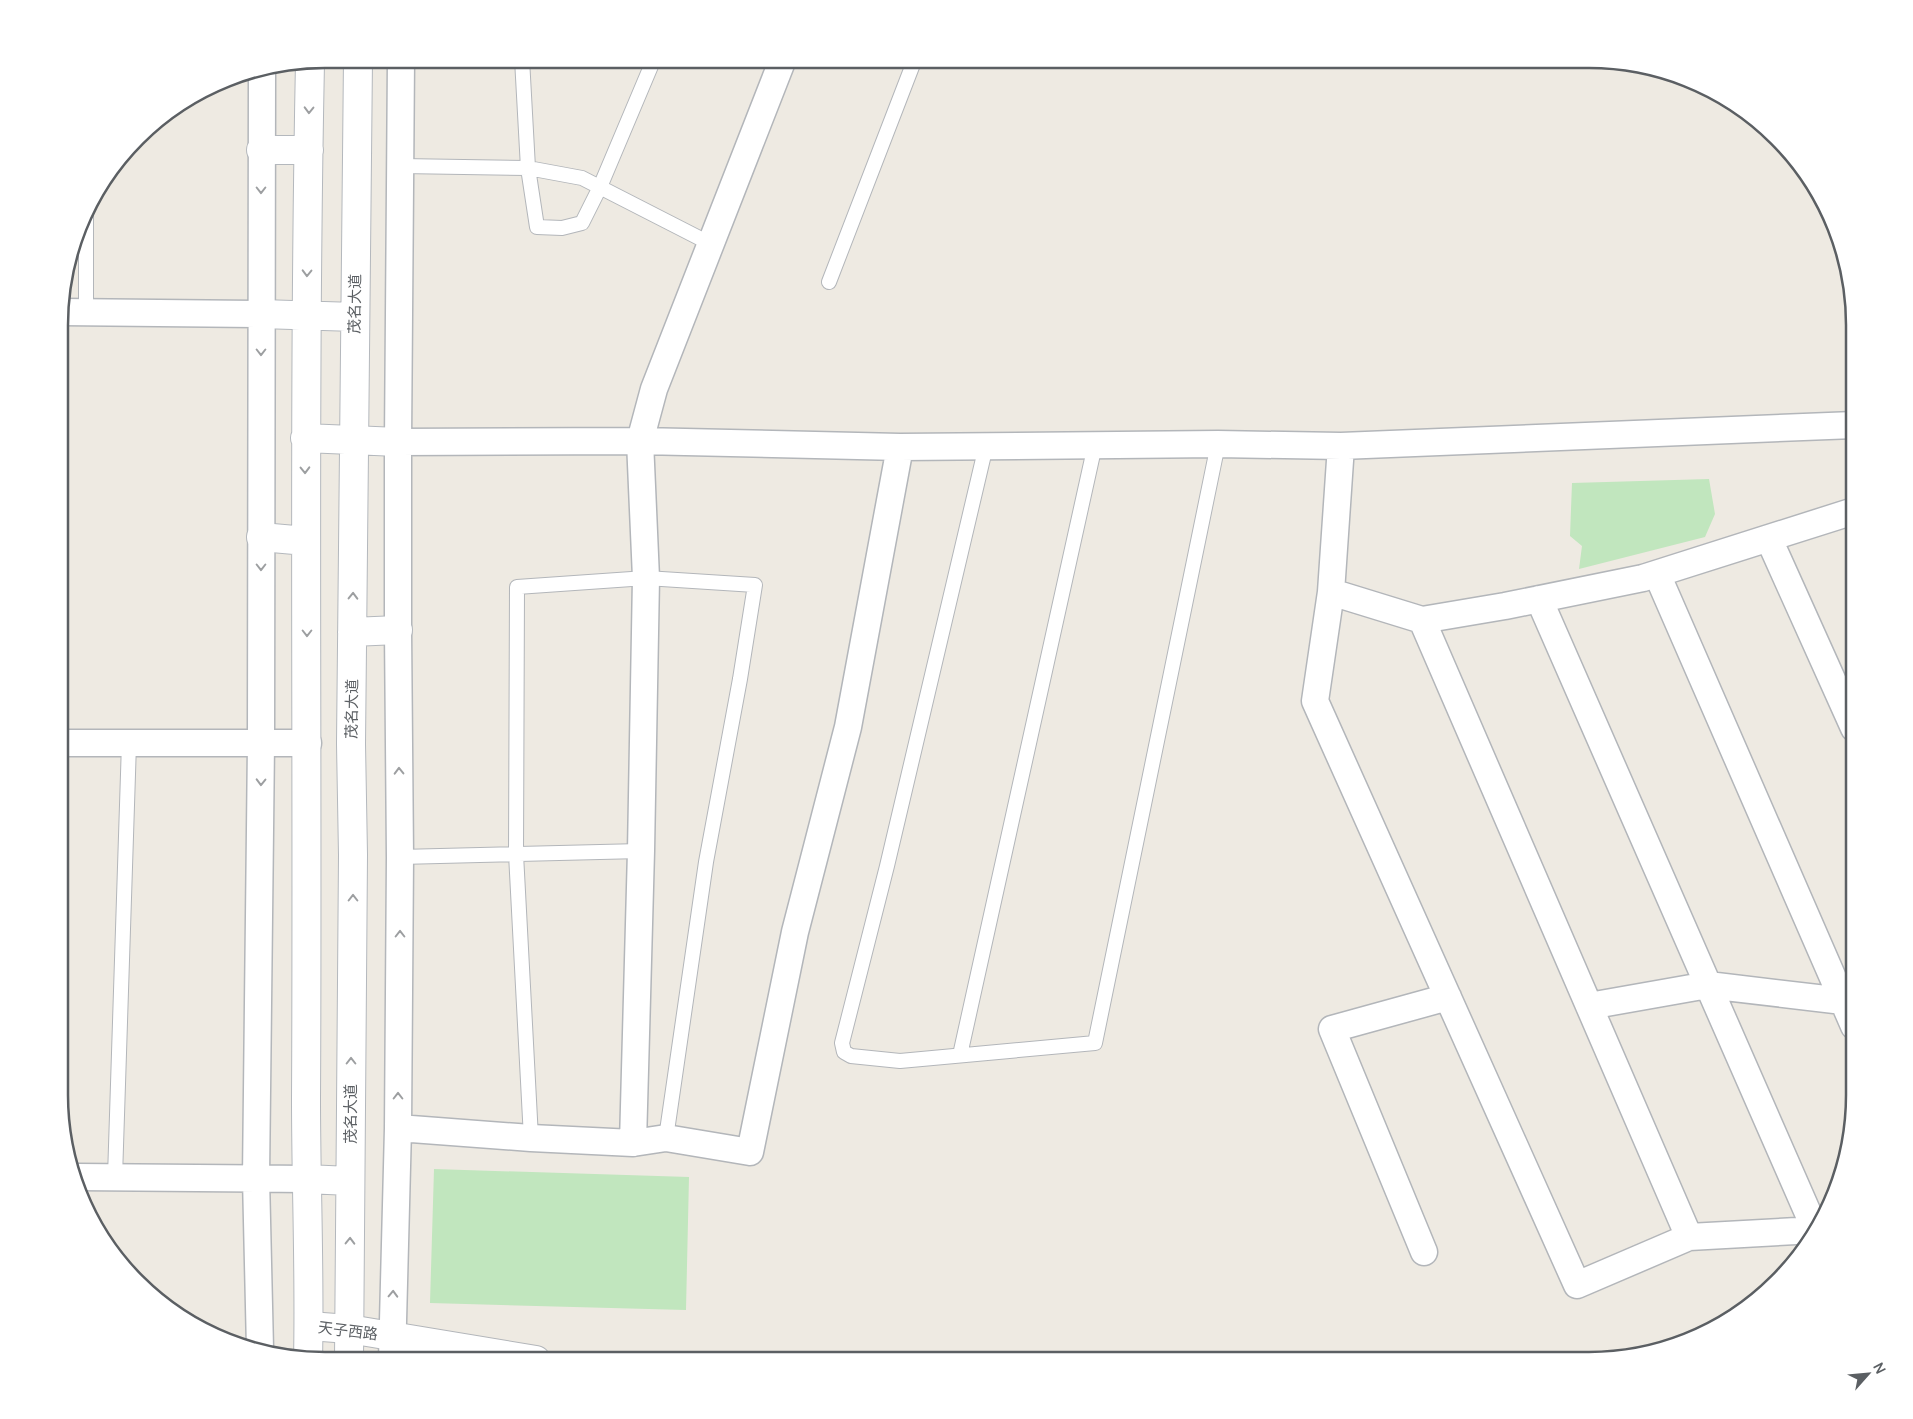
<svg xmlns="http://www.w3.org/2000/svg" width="1913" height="1419" viewBox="0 0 1913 1419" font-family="Manrope,'Noto Sans SC',sans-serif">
<rect width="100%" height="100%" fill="#eeeae2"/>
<path fill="#c1e6be" d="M 1709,479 L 1715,514 L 1705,537 L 1579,569 L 1582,546 L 1570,536 L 1572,483 Z
M 434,1169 L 689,1177 L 686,1310 L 430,1303 Z"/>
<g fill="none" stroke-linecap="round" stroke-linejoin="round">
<defs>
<path id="service" d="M 522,59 L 528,168 L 537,227 L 562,228 L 582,223 L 600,187 L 654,59
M 401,166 L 528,168 L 582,178 L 711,244
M 86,207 L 86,312
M 829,282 L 915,59
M 986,446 L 887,866 L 842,1043 L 844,1052 L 851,1056 L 900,1061 L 1095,1043 L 1218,444
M 400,857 L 641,851
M 960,1055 L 1095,445
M 531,1138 L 516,854 L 517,587 L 646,578 L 755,585 L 740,679 L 706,862 L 666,1138
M 115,1177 L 129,743"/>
<path id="minor" d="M 61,312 L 261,314
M 398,442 L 640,441 L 900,447 L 1218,444 L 1341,446 L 1854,425
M 1341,446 L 1331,592 L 1315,701 L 1577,1285 L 1689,1237 L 1815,1230
M 1769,539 L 1854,728
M 1657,574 L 1854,1026
M 1331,592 L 1422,620 L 1505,606 L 1643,578 L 1854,511
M 1539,599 L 1815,1229
M 1422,620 L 1689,1237
M 61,743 L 308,743
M 1589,1006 L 1708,985 L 1843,1001 L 1854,998
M 398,1128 L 531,1138 L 633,1143 L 641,851 L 646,578 L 640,441 L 654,389 L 783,59
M 633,1143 L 666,1138 L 750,1152 L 795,932 L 848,727 L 900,447
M 77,1177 L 306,1179
M 1424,1252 L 1332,1029 L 1448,997
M 260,1349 L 256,1178 L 261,743 L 262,71
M 392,1360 L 398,1128 L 400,857 L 398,630 L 398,442 L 401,59"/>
<path id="tertiary" d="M 309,1326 L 349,1329 L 536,1360"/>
<path id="secondary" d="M 261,150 L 309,150
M 261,314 L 355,317
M 305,438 L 398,442
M 261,537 L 306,541
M 352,632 L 398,630
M 306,1179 L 350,1181
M 308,1360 C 310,1273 306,1186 306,1099 C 308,753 303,407 310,62
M 349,1360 L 353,855 L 351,744 L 358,59"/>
</defs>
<use href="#service" stroke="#b3b6ba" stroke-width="16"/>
<use href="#minor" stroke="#b3b6ba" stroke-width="29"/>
<use href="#tertiary" stroke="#b3b6ba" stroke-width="30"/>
<use href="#secondary" stroke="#b4b8bd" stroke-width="30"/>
<use href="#service" stroke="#fff" stroke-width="14"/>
<use href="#minor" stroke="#fff" stroke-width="26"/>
<use href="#tertiary" stroke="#fff" stroke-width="28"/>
<use href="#secondary" stroke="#fff" stroke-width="28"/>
</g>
<defs><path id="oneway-chevron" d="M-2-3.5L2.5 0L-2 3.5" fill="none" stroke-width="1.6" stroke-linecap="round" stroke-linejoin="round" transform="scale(1.25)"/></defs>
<g stroke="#9d9fa1">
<use href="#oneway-chevron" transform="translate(309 110) rotate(91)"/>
<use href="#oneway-chevron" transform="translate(261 190) rotate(90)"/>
<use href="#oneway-chevron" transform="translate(307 273) rotate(91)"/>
<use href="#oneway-chevron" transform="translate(261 352) rotate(90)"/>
<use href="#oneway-chevron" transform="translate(305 470) rotate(89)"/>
<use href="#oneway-chevron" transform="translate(261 567) rotate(90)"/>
<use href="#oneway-chevron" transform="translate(353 596) rotate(-89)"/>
<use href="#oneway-chevron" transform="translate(307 633) rotate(90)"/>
<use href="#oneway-chevron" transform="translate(399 771) rotate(-91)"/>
<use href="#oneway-chevron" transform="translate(261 782) rotate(91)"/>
<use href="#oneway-chevron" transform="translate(353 898) rotate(-90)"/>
<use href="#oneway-chevron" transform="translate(400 934) rotate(-90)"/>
<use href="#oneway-chevron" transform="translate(351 1061) rotate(-90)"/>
<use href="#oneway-chevron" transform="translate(398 1096) rotate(-90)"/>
<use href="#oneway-chevron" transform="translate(350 1241) rotate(-89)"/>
<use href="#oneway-chevron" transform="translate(393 1294) rotate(-88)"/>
</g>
<g text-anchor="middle" stroke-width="5" stroke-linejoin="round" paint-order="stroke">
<g font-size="15" fill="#5b5f63" stroke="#fff">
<text transform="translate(355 304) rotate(-89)" y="5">茂名大道</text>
<text transform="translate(352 709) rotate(-89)" y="5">茂名大道</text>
<text transform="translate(351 1114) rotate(-90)" y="5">茂名大道</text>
<text transform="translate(348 1331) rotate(7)" y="5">天子西路</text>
</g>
</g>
<path d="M0 0H1913V1419H0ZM325 68H1589A257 257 0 0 1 1846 325V1095A257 257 0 0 1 1589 1352H325A257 257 0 0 1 68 1095V325A257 257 0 0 1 325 68Z" fill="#fff" fill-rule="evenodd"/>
<path fill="none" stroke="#5b5f63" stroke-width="2.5" d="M325 68H1589A257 257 0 0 1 1846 325V1095A257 257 0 0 1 1589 1352H325A257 257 0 0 1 68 1095V325A257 257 0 0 1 325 68Z"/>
<g transform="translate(1868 1374) rotate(63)" stroke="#ffffff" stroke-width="4" paint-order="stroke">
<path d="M0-4L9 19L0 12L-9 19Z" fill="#5b5f63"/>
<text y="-8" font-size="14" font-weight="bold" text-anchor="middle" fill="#5b5f63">N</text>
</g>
</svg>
